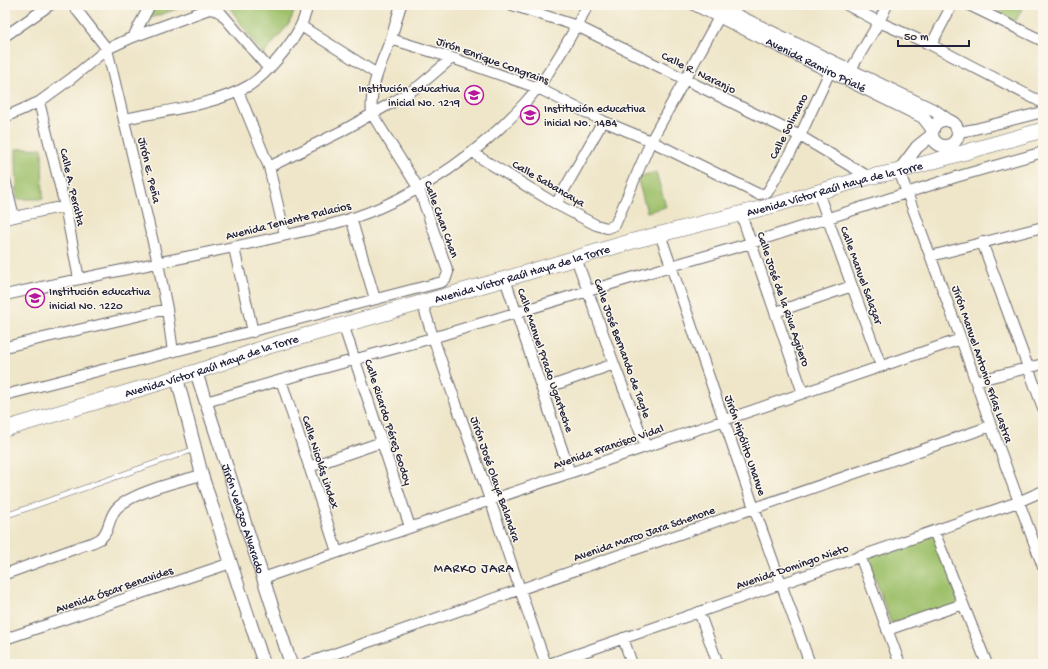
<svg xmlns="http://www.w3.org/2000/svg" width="1048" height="669" viewBox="0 0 1048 669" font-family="'Gochi Hand',sans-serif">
<rect width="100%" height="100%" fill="#fbf7ec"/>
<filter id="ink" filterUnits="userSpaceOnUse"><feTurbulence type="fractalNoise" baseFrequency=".025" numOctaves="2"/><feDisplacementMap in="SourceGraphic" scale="8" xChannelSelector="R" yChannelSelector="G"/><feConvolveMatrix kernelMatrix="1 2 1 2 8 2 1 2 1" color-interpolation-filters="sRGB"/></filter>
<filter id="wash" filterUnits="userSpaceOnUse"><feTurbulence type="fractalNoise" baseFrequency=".012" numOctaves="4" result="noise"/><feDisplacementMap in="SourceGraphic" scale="16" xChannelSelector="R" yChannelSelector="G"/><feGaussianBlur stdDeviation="0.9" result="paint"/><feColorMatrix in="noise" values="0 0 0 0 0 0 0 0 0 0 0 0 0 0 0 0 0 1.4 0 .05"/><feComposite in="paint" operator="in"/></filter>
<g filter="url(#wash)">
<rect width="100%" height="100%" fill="#efe6c9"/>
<path fill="#9dc069" stroke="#607152" d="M 149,5 L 188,5 L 145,20 Z
M 228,5 L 297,5 L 289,24 L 264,54 L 261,53 Z
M 1003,5 L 1024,5 L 1014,24 L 997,16 Z
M 42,148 L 43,199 L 17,199 L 16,149 Z
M 656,172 L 666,207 L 647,212 L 637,177 Z
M 934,531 L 963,604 L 891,623 L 866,554 Z"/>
</g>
<g filter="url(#ink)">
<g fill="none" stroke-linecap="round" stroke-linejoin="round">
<defs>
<path id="service" d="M 5,516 L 195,449"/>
<path id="minor" d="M 73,5 L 107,49 L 158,263 L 167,309 L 173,352
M 512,5 L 577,26 L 800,136 L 869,177
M 847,5 L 879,22 L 931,45 L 1043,103
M 969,5 L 1043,41
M 301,26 L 377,74
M 5,36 L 50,5
M 133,37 L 150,5
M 391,39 L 452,58 L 538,88 L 603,121 L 651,141 L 758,194 L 767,193 L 800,136 L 833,65
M 931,45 L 952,5
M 847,76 L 879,22 L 887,5
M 238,91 L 269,167 L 285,235
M 39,102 L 65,206 L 79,279
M 5,117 L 39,102 L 72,78 L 107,49 L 133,37 L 209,9 L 215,10 L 221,13 L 269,69
M 124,119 C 162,111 217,105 250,85 C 267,74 293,43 301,25 C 304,19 306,12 308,5
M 959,132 L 975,129 L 1043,112
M 474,151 L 479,157 L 556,204 L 596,225 L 607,228 L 615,225 L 651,141 L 723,10
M 269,167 L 342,131 L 395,101 L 419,86 L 452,58
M 899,171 L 961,339 L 991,426 L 1043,567
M 5,180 L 14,217
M 818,192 L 881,366
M 556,204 L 603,121
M 741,214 L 803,393
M 351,218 L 375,299
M 5,219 L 65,206
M 660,234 L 754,508 L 810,664
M 982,242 L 1043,408
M 234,248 L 253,332
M 931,256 L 1043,227
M 576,258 L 614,364 L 646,447
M 505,279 L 570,473
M 5,295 C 65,282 126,269 186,257 C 220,250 253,243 287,235 C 318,228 349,221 379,208 C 434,184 482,149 523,105 C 550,76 569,39 588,5
M 422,302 C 442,369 468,434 490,500 C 509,555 526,610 546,664
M 776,312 L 852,286
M 343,324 L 410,527
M 5,347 L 167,309
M 281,380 L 337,552
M 976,381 L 1043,364
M 543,389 L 614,364
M 5,395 L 442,282 L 446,278 L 448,272 L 419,189 L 372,114 C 369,88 381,64 390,41 C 394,30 397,17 401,5
M 206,402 L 281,380 L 432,338 L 671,266 L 751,243 L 956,177 L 1043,152
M 309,467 L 382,442
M 934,531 L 987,664
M 860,556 L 900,664
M 5,574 C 28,566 51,557 74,549 C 82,545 92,544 100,539 C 110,532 108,517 117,508 C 133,492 180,481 202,475
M 263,578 L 961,339
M 699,612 L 718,664
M 887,630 L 963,604
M 623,638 L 632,664
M 5,639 L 231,563
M 305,664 L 991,426
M 549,664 L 1018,502 L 1043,491"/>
<g id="tertiary">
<path id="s1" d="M 696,5 L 923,117 L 933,130"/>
<path d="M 715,5 L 935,111 L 949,121"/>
<circle cx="945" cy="133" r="13"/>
<path d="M 899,171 L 917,147 L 932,135"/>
<path id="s2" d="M 196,372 L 291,664"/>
<path d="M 177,378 L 202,475 L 264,664"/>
</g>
<g id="primary">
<path id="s3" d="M 5,429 L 196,372 L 269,346 L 505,279 L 633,241 L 771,206 L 869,177 L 899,171 L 1043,130"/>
</g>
</defs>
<use href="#service" stroke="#6a676d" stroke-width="6"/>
<use href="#minor" stroke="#6a676d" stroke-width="12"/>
<use href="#tertiary" stroke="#6a676d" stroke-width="14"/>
<use href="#primary" stroke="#6a676d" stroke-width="16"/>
<use href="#service" stroke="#fff" stroke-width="5"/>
<use href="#minor" stroke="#fff" stroke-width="10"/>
<use href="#tertiary" stroke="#fff" stroke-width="12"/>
<use href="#primary" stroke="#fff" stroke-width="15"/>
</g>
</g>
<defs>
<symbol id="school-ring" viewBox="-11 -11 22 22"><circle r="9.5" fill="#fbf7ec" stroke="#b5179e" stroke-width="1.5"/><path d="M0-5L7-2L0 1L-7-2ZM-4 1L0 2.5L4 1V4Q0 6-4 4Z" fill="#b5179e"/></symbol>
</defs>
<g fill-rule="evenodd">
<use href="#school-ring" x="463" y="84" width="22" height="22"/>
<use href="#school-ring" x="519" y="104" width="22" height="22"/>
<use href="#school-ring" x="24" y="287" width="22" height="22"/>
</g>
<g text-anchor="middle" stroke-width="3" stroke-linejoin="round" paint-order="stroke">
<g font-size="12" fill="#22223b" stroke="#fbf7ec">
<text transform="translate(493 60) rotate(20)" y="4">Jirón Enrique Congrains</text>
<text dy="4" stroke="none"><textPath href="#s1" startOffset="134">Avenida Ramiro Prialé</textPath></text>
<text transform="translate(699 72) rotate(26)" y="4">Calle R. Naranjo</text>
<text transform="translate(788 126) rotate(-63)" y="4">Calle Solimano</text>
<text transform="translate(150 170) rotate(77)" y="4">Jirón E. Peña</text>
<text transform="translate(549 183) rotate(30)" y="4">Calle Sabancaya</text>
<text transform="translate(73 187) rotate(77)" y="4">Calle A. Peralta</text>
<text dy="4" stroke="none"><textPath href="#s3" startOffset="864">Avenida Víctor Raúl Haya de la Torre</textPath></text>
<text transform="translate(442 219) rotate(70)" y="4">Calle Chan Chan</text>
<text transform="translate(288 220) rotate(-14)" y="4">Avenida Teniente Palacios</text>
<text dy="4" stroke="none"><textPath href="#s3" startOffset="540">Avenida Víctor Raúl Haya de la Torre</textPath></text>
<text transform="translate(862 275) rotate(70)" y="4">Calle Manuel Salazar</text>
<text transform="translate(784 299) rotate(71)" y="4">Calle José de la Riva Agüero</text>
<text transform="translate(623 348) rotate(70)" y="4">Calle José Bernando de Tagle</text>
<text transform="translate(546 360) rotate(71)" y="4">Calle Manuel Prado Ugarteche</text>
<text transform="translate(983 364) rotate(71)" y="4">Jirón Manuel Antonio Frías Lastra</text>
<text dy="4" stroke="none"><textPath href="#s3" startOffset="216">Avenida Víctor Raúl Haya de la Torre</textPath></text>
<text transform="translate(389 422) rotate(72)" y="4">Calle Ricardo Pérez Godoy</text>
<text transform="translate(746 445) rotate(71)" y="4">Jirón Hipólito Unanue</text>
<text transform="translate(608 446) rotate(-19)" y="4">Avenida Francisco Vidal</text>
<text transform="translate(321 462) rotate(72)" y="4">Calle Nicolás Lindex</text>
<text transform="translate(496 479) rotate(71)" y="4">Jirón José Olaya Balandra</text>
<text dy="4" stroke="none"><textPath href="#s2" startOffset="154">Jirón Velazco Alvarado</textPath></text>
<text transform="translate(644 533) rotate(-19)" y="4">Avenida Marco Jara Schenone</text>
<text transform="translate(792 566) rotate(-19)" y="4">Avenida Domingo Nieto</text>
<text transform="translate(114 589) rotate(-19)" y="4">Avenida Óscar Benavides</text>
</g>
<g font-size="12" fill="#22223b" stroke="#fbf7ec" text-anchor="start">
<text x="460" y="92" text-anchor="end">Institución educativa<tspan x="460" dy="14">inicial No. 1219</tspan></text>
<text x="544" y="112">Institución educativa<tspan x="544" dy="14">inicial No. 1484</tspan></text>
<text x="49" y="295">Institución educativa<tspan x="49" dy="14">inicial No. 1220</tspan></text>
</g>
<g font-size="13" letter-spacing="1" fill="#22223b" stroke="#fbf7ec">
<text x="474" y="572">MARKO JARA</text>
</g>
</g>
<rect width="1048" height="669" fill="none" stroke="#fbf7ec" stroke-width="20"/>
<path d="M898 40v6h71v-6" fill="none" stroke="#22223b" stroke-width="2"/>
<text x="904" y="40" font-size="12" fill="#22223b" stroke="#fbf7ec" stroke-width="3" paint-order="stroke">50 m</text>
</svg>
